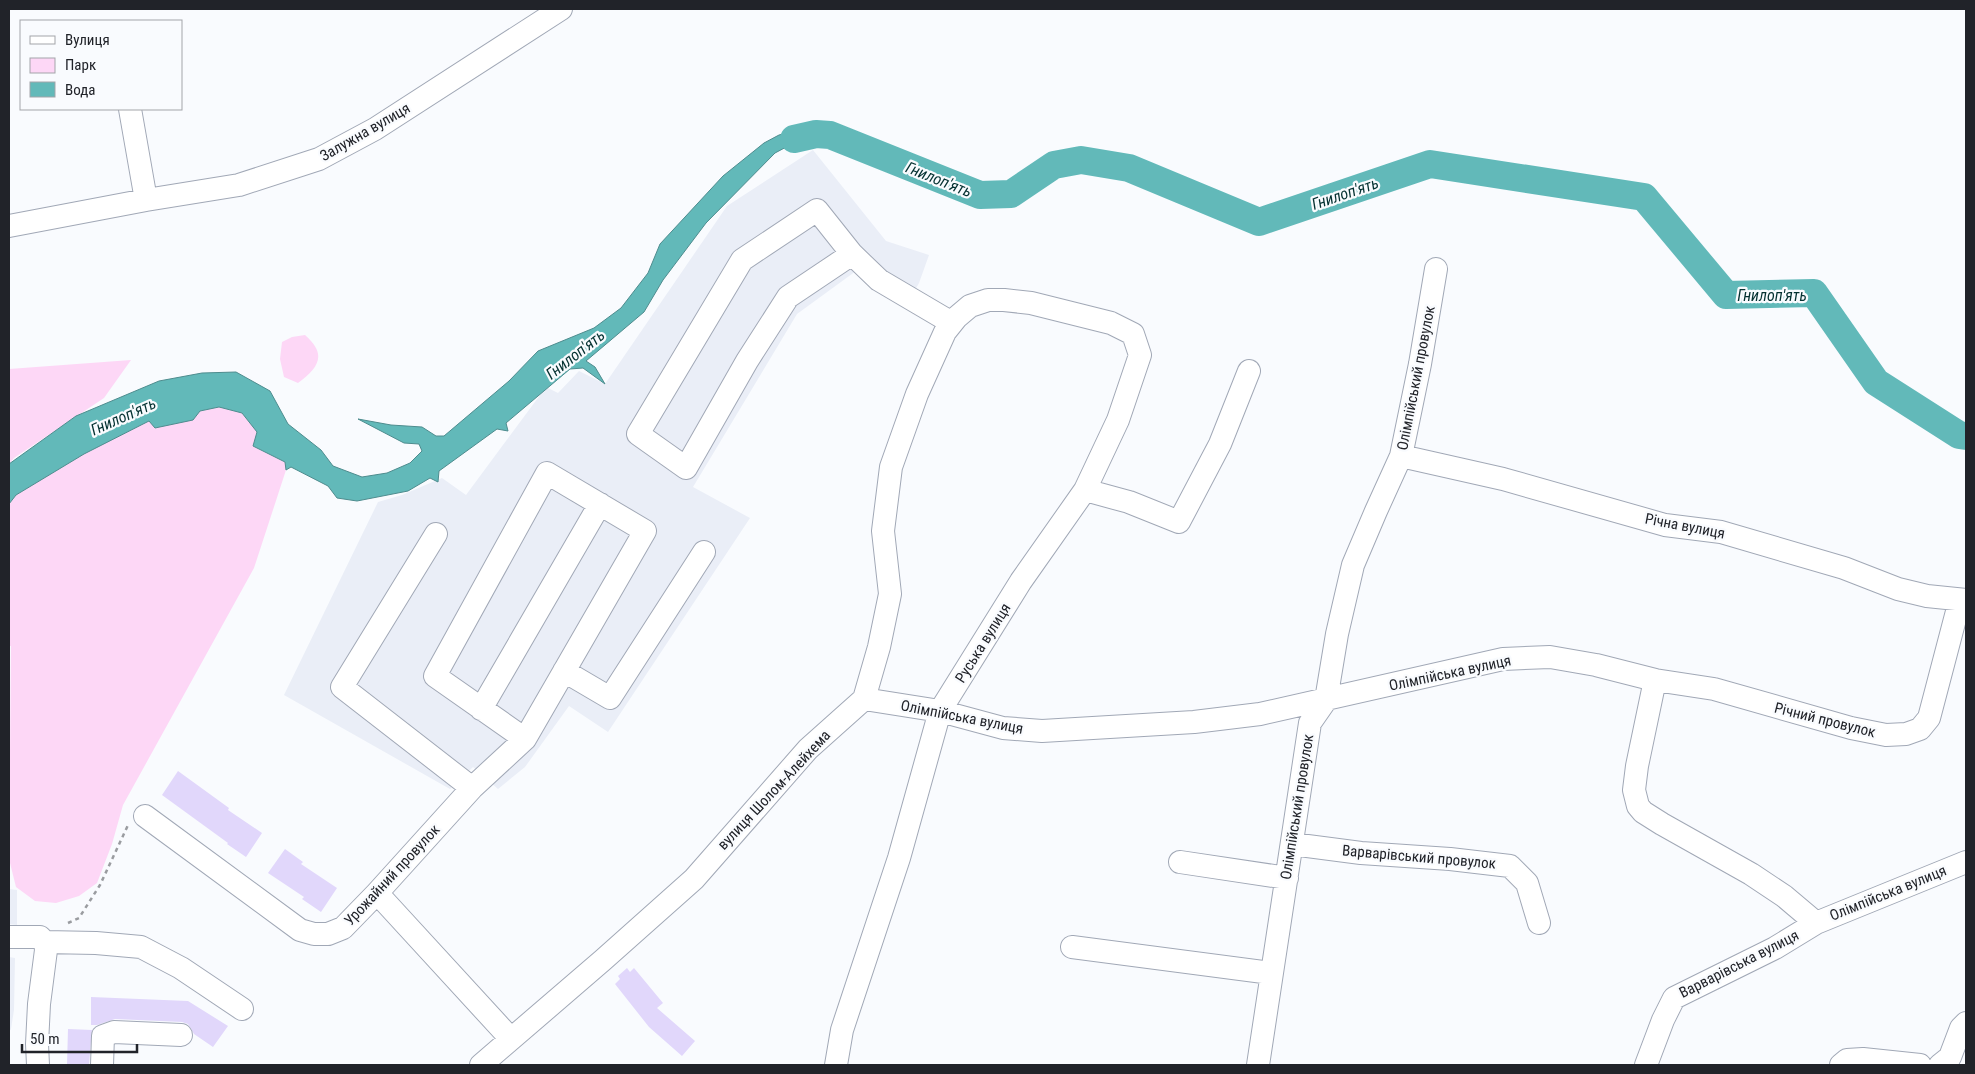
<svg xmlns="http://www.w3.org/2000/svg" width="1975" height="1074" viewBox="0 0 1975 1074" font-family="'Roboto Condensed',sans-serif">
<rect width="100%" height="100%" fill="#f9fbfe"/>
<path fill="#eaeef7" d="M 813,150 L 886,241 L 929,255 L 919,283 L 910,299 L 856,271 L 797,314 L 693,487 L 750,518 L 608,732 L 569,706 L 525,767 L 498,789 L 473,767 L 450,789 L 284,695 L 378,502 L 402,495 L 442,478 L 466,495 L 546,387 L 558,393 L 579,371 L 605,384 L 727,206 Z
M 9,889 L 17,890 L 17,925 L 9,924 Z
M 9,957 L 15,958 L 14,1010 L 11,1029 L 9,1032 Z"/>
<path fill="#fdd7f6" d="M 305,335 C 328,355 318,368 298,383 L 284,377 L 280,359 L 282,342 L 292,337 Z
M 131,360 L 104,398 L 14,458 L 9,464 L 9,369 Z
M 219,407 L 242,413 L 257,432 L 253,446 L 285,462 L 286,470 L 254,568 L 123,805 L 112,844 L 97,883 L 79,896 L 56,903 L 35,901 L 16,887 L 9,859 L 11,646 L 9,646 L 9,504 L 16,495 L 84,454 L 149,421 L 156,428 L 200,411 Z"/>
<path fill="#62b9b9" stroke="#4e8c8e" d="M 799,130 L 814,130 L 830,135 L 790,145 L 775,153 L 706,223 L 663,280 L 644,312 L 586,361 L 595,367 L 605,384 L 583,368 L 570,369 L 506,423 L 508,431 L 497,429 L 439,471 L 438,482 L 430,478 L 408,491 L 357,501 L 337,498 L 328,486 L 291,467 L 286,470 L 285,462 L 253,446 L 257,432 L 242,413 L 219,407 L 200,411 L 193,420 L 155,428 L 149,421 L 84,454 L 16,495 L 9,504 L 9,464 L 76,416 L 159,381 L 202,373 L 236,372 L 270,391 L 288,424 L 321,450 L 333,466 L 362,477 L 387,473 L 410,463 L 422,451 L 419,444 L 404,443 L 358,419 L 391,425 L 422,427 L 436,436 L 444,436 L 509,381 L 538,351 L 594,328 L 621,308 L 648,273 L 660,244 L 723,176 L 764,143 L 779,135 Z"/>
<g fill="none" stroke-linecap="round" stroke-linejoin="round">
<path stroke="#62b9b9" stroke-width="28" d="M 794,139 L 816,134 L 830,135 L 980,195 L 1011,194 L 1054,165 L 1081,160 L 1129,168 L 1259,222 L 1430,164 L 1644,197 L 1726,295 L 1814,293 L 1876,382 L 1959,435 L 1966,436"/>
</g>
<path fill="#e1d7fb" d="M 178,771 L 229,808 L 228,810 L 262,833 L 246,857 L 227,844 L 228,843 L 162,795 Z
M 285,849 L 303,862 L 301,864 L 337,888 L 321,912 L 302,899 L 304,897 L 268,873 Z
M 627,968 L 630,972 L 634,968 L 663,1003 L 657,1008 L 695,1041 L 682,1056 L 649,1027 L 615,984 L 620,979 L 618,976 Z
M 91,997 L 188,1001 L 228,1026 L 213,1047 L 194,1034 L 188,1024 L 182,1022 L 115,1019 L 97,1025 L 91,1025 Z
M 68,1029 L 92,1030 L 89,1065 L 67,1065 Z"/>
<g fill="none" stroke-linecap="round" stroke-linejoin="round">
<defs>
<path id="minor" d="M 130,109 L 146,200
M 9,226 L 146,200 L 239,185 L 319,159 L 375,129 L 561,9
M 852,254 L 817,210 L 742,260 L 638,434 L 686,468 L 747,361 L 788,297 L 852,254 L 879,280 L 952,323
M 1401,456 L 1503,479 L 1665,525 L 1721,532 L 1844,568 L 1898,589 L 1927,596 L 1966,600
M 1085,490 L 1129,502 L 1179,522 L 1220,444 L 1249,371
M 436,534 L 342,687 L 472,788
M 564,671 L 610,698 L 704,552
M 1655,680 L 1714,689 L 1851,728 L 1886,735 L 1906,734 L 1920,729 L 1929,718 L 1960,600
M 864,699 L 940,711 L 1003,728 L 1042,731 L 1194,722 L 1260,714 L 1503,659 L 1550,657 L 1596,665 L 1655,680 L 1637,766 L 1634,790 L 1638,806 L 1643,812 L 1662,824 L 1751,874 L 1784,896 L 1816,923 L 1966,862
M 481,709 L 600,504
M 145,816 L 300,930 L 314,934 L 328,934 L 343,928 L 377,893 L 472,788 L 525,739 L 645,531 L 547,473 L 435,676 L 525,739
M 1292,844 L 1361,853 L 1450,859 L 1510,866 L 1527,883 L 1539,923
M 1180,862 L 1287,878
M 377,893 L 511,1039
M 9,937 L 40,937 L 45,942 L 46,950 L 39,1004 L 37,1044 L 38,1065
M 45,942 L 96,943 L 141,947 L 181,968 L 242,1009
M 1072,947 L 1271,973
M 102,1065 L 103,1036 L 114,1032 L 181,1035
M 481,1065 L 603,960 L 694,879 L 808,749 L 864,699 L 879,647 L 890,594 L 883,531 L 891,467 L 917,394 L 945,332 L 957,317 L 970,306 L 988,300 L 1004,300 L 1031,303 L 1111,323 L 1133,334 L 1140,355 L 1118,420 L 1085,490 L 1021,581 L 940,711 L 899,858 L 842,1030 L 836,1065
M 1258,1065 L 1310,723 L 1326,700 L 1337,634 L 1353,565 L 1376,511 L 1401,456 L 1420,364 L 1436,269
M 1646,1065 L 1663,1020 L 1674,998 L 1775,948 L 1816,923
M 1841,1065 L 1847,1060 L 1863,1059 L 1920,1065
M 1940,1065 L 1950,1057 L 1961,1028 L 1966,1023"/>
</defs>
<use href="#minor" stroke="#a1a8b6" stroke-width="24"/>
<path stroke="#9a9ca0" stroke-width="2.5" stroke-dasharray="4 4" stroke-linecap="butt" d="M 68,923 L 79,918 L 100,885 L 129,823"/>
<use href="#minor" stroke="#fff" stroke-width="22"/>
</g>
<g text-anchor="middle" stroke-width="4.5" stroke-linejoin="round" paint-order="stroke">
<g font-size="15" fill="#212329" stroke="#f9fbfe">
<text transform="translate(365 132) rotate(-30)" y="5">Залужна вулиця</text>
<text transform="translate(1416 378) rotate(-79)" y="5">Олімпійський провулок</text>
<text transform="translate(1685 526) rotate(11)" y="5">Річна вулиця</text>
<text transform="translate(983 643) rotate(-58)" y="5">Руська вулиця</text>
<text transform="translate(1450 673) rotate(-12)" y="5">Олімпійська вулиця</text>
<text transform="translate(962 717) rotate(11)" y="5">Олімпійська вулиця</text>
<text transform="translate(1825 720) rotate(14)" y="5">Річний провулок</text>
<text transform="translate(774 790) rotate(-47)" y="5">вулиця Шолом-Алейхема</text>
<text transform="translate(1297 807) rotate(-81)" y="5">Олімпійський провулок</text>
<text transform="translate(1419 857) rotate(5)" y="5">Варварівський провулок</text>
<text transform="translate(392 875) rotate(-47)" y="5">Урожайний провулок</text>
<text transform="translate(1888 893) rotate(-22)" y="5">Олімпійська вулиця</text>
<text transform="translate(1739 964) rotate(-27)" y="5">Варварівська вулиця</text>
</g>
<g font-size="16" font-style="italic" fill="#043131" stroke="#f9fbfe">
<text transform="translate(939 179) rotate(22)" y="6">Гнилоп'ять</text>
<text transform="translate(1345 193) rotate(-19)" y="6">Гнилоп'ять</text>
<text x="1772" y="301">Гнилоп'ять</text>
<text transform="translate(575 354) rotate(-38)" y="6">Гнилоп'ять</text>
<text transform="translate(123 416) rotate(-24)" y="6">Гнилоп'ять</text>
</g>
</g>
<rect width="1975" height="1074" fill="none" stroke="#212329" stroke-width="20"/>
<rect x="20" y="20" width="162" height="90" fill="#f9fbfe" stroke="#a3a5a9"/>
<rect x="30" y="36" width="25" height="8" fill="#ffffff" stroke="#a3a5a9"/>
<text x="65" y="45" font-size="15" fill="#212329">Вулиця</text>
<rect x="30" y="58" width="25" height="15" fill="#fdd7f6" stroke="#a3a5a9"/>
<text x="65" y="70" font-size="15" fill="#212329">Парк</text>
<rect x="30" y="82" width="25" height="15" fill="#62b9b9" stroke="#a3a5a9"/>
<text x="65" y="95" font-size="15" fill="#212329">Вода</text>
<path d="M22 1044v8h115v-8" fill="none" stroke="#212329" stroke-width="2.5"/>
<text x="30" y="1044" font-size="15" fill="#212329" stroke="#f9fbfe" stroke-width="4" paint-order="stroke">50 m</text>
</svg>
